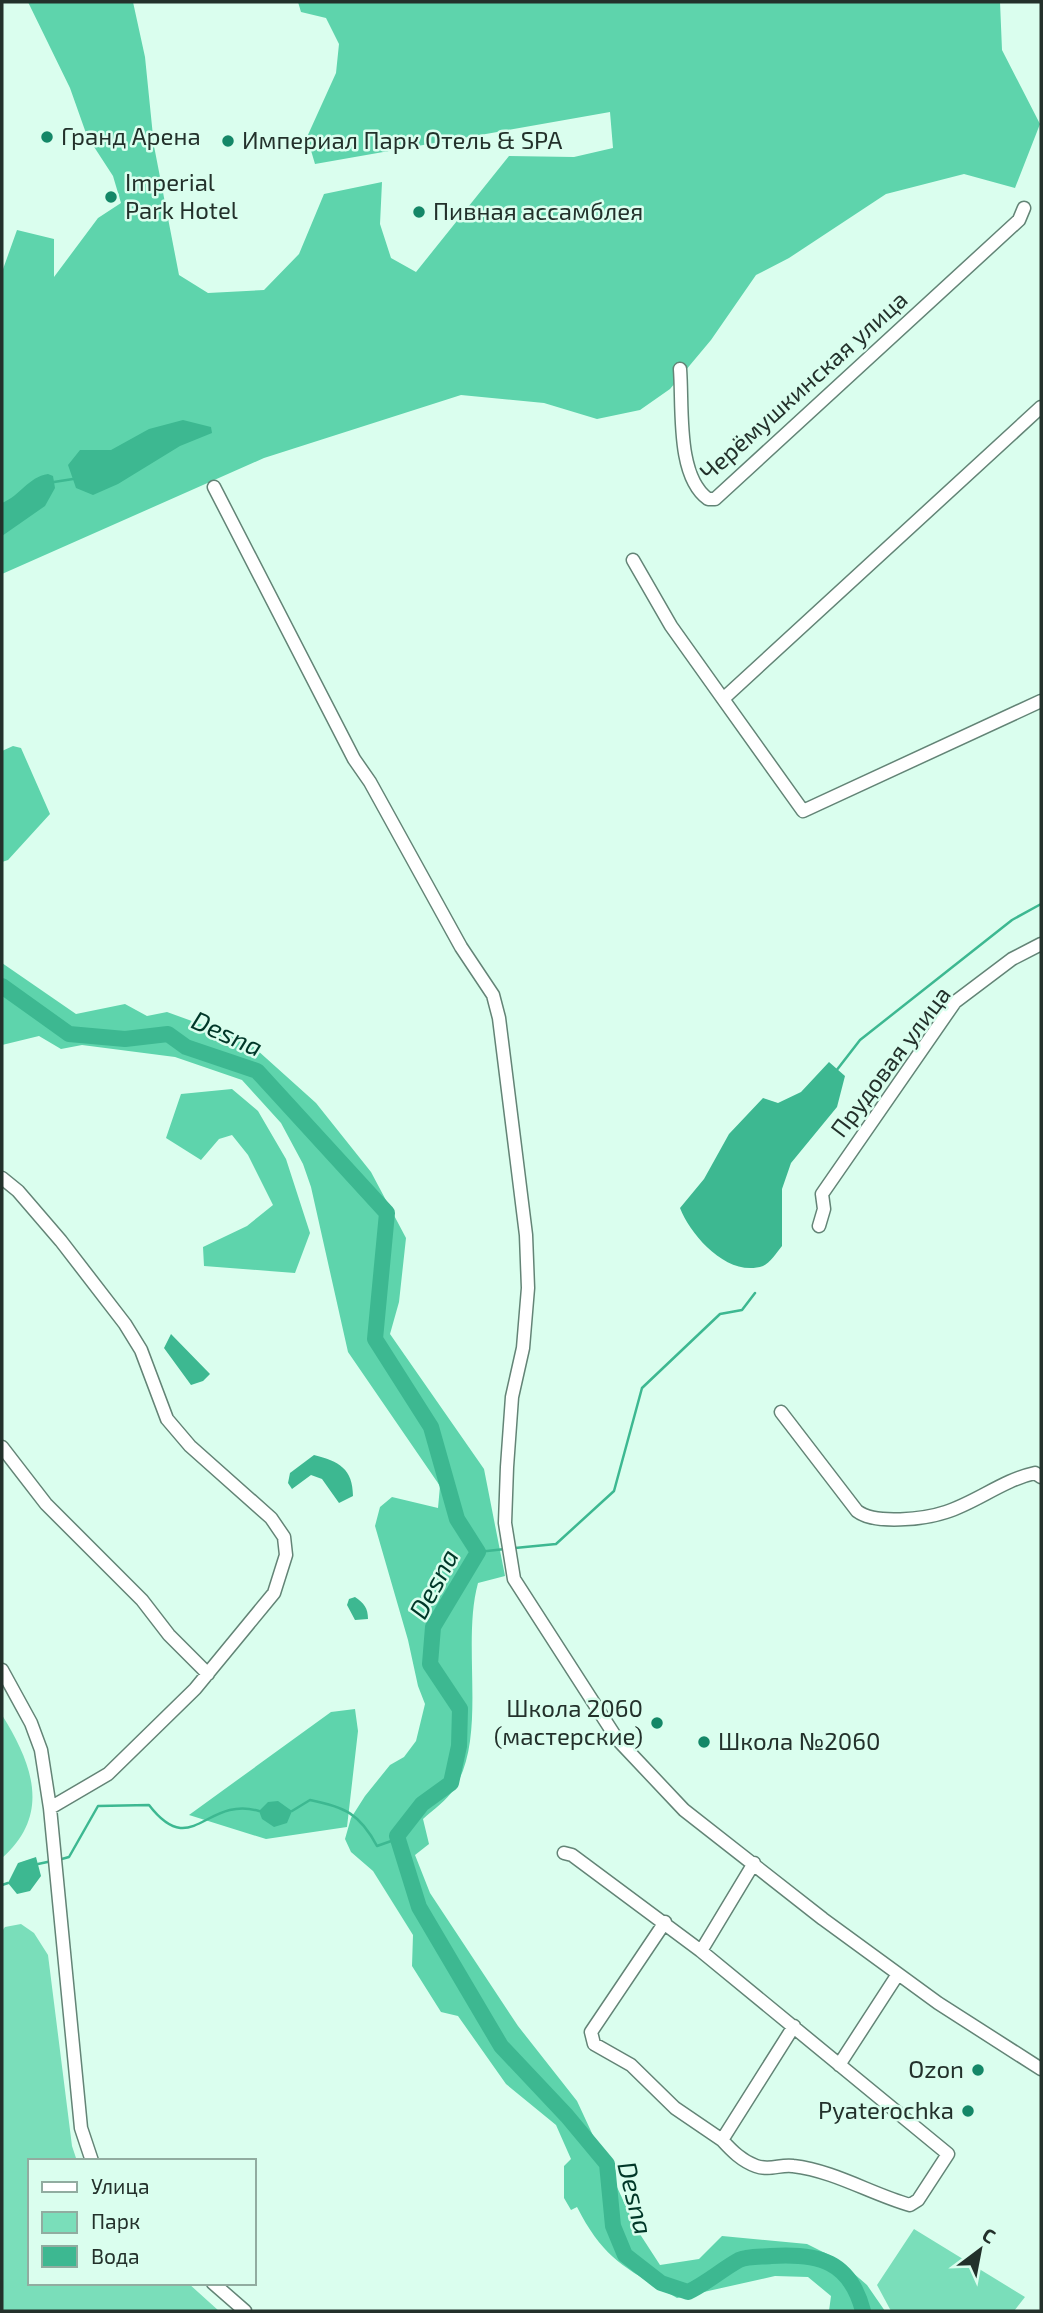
<svg xmlns="http://www.w3.org/2000/svg" width="1043" height="2313" viewBox="0 0 1043 2313" font-family="'Exo 2',sans-serif">
<rect width="100%" height="100%" fill="#dafeee"/>
<path fill="#7adeba" d="M 2,1715 C 32,1763 52,1814 2,1858 Z
M 21,1924 L 34,1933 L 48,1955 L 72,2146 L 77,2161 L 30,2161 L 30,2283 L 188,2283 L 219,2311 L 2,2311 L 2,1931 L 5,1927 Z
M 914,2229 L 1025,2297 L 1014,2311 L 891,2311 L 877,2285 Z"/>
<path fill="#5ed4ac" d="M 28,2 L 133,2 L 145,57 L 154,146 L 179,275 L 208,293 L 264,290 L 299,254 L 324,194 L 382,182 L 380,224 L 391,258 L 416,272 L 509,156 L 574,157 L 613,148 L 610,112 L 315,164 L 307,137 L 336,73 L 339,44 L 326,18 L 301,12 L 298,2 L 1000,2 L 1002,50 L 1040,124 L 1015,188 L 964,174 L 886,194 L 789,258 L 756,275 L 711,340 L 670,389 L 640,410 L 597,419 L 544,403 L 461,395 L 264,458 L 2,574 L 2,272 L 17,230 L 54,239 L 54,277 L 98,218 L 121,203 L 113,176 L 87,136 L 70,88 Z
M 13,746 L 21,748 L 50,814 L 8,860 L 2,862 L 2,751 Z
M 2,963 L 76,1014 L 125,1004 L 147,1016 L 167,1012 L 247,1041 L 316,1103 L 371,1172 L 406,1238 L 399,1302 L 390,1334 L 484,1469 L 505,1576 L 478,1583 C 461,1645 488,1736 454,1789 C 447,1800 433,1810 423,1819 L 429,1844 L 415,1855 L 430,1893 L 518,2026 L 577,2101 L 636,2228 L 660,2265 L 699,2259 L 722,2236 L 807,2244 L 837,2259 L 867,2285 L 885,2311 L 829,2311 L 831,2296 L 808,2277 L 775,2276 L 677,2298 C 627,2269 604,2260 577,2207 L 571,2210 L 564,2198 L 564,2166 L 571,2159 L 556,2125 L 506,2084 L 458,2016 L 441,2012 L 412,1966 L 413,1935 L 373,1871 L 351,1852 L 345,1839 L 351,1818 L 365,1796 L 390,1765 L 404,1757 L 416,1741 L 425,1704 L 418,1686 L 408,1640 L 375,1526 L 380,1507 L 392,1497 L 438,1508 L 440,1486 L 348,1352 L 311,1187 L 303,1164 L 281,1123 L 242,1080 L 175,1057 L 82,1045 L 61,1049 L 39,1036 L 2,1045 Z
M 232,1089 L 258,1111 L 286,1159 L 310,1233 L 295,1273 L 204,1266 L 203,1247 L 247,1226 L 273,1205 L 248,1155 L 232,1135 L 219,1139 L 201,1160 L 166,1138 L 181,1094 Z
M 355,1709 L 358,1731 L 347,1827 L 266,1839 L 189,1815 L 331,1712 Z"/>
<path fill="#3db891" d="M 183,420 L 211,427 L 212,433 L 180,446 L 118,484 L 93,495 L 76,488 L 68,465 L 80,450 L 111,450 L 149,429 Z
M 48,474 L 53,476 L 55,488 L 45,506 L 2,536 L 2,503 C 20,496 28,477 48,474 Z
M 829,1062 L 845,1076 L 837,1107 L 791,1163 L 782,1189 L 782,1246 C 777,1252 770,1263 763,1266 C 728,1278 691,1236 680,1208 L 704,1179 L 729,1134 L 763,1098 L 778,1103 L 801,1092 Z
M 171,1334 L 210,1374 L 203,1381 L 191,1385 L 164,1348 Z
M 314,1455 C 339,1461 353,1469 353,1496 L 339,1503 L 322,1479 L 311,1475 L 292,1489 L 288,1483 L 290,1473 Z
M 355,1597 C 364,1603 368,1608 368,1619 L 355,1620 L 347,1605 L 349,1599 Z
M 278,1801 L 292,1811 L 287,1823 L 274,1827 L 262,1819 L 259,1811 L 268,1802 Z
M 36,1857 L 41,1876 L 30,1891 L 17,1894 L 8,1883 L 18,1863 Z"/>
<g fill="none" stroke-linecap="round" stroke-linejoin="round">
<path stroke="#3db891" stroke-width="2.5" d="M 54,482 L 73,479
M 836,1071 L 860,1040 L 1012,920 L 1041,904
M 515,1548 L 556,1544 L 614,1491 L 642,1388 L 720,1314 L 742,1310 L 755,1293
M 478,1552 L 505,1549
M 292,1811 L 310,1800 C 345,1807 360,1814 377,1846 L 397,1839
M 58,1860 L 69,1857 L 98,1806 L 149,1805 C 192,1861 206,1795 259,1811
M 38,1864 L 52,1861
M 2,1885 L 8,1883"/>
<path stroke="#3db891" stroke-width="16" d="M 2,986 L 69,1034 L 125,1039 L 168,1034 L 186,1047 L 257,1071 L 387,1213 L 375,1339 L 431,1427 L 457,1519 L 478,1552 L 433,1627 L 430,1664 L 460,1709 L 459,1746 L 451,1783 L 422,1804 L 397,1836 L 419,1907 L 501,2046 L 567,2116 L 607,2164 L 613,2226 L 625,2255 L 661,2283 L 688,2292 C 707,2283 721,2270 739,2260 C 747,2256 762,2257 771,2256 C 819,2253 850,2261 863,2311"/>
<defs>
<path id="minor" d="M 680,369 C 683,407 676,476 708,499 L 715,499 L 1019,220 L 1024,208
M 1041,407 L 723,699 L 803,811 L 1041,701
M 214,487 L 354,759 L 370,782 L 461,947 L 493,995 L 499,1018 L 526,1235 L 528,1288 L 523,1348 L 512,1397 L 507,1467 L 505,1523 L 514,1579 L 617,1739 L 684,1810 L 823,1919 L 938,2003 L 1041,2069
M 633,560 L 671,626 L 723,699
M 2,1178 L 18,1191 L 61,1241 L 125,1324 L 141,1350 L 167,1419 L 190,1446 L 271,1518 L 284,1537 L 286,1555 L 274,1593 L 195,1689 L 108,1774 L 50,1808
M 819,1226 L 824,1209 L 822,1194 L 955,1002 L 1012,959 L 1041,944
M 781,1412 L 857,1511 C 875,1525 925,1519 946,1512 C 977,1502 1003,1480 1035,1473 L 1041,1477
M 2,1447 L 46,1504 L 142,1600 L 169,1635 L 208,1674
M 2,1670 L 31,1723 L 41,1750 L 50,1808 L 81,2128 L 92,2161
M 564,1853 L 572,1855 L 701,1951 L 948,2154 L 918,2200 L 910,2205 C 871,2194 835,2171 793,2166 C 781,2164 770,2171 756,2166 C 742,2161 732,2151 722,2140
M 665,1922 L 591,2032 L 594,2044 L 631,2065 L 675,2108 L 722,2140 L 794,2026
M 701,1951 L 754,1863
M 839,2065 L 898,1974
M 213,2283 L 245,2311"/>
</defs>
<use href="#minor" stroke="#638476" stroke-width="15"/>
<use href="#minor" stroke="#fff" stroke-width="12"/>
</g>
<g fill="#148767" stroke="#dafeee" stroke-width="2.5">
<circle cx="47" cy="137" r="7"/>
<circle cx="228" cy="141" r="7"/>
<circle cx="111" cy="197" r="7"/>
<circle cx="419" cy="212" r="7"/>
<circle cx="657" cy="1723" r="7"/>
<circle cx="704" cy="1742" r="7"/>
<circle cx="978" cy="2070" r="7"/>
<circle cx="968" cy="2111" r="7"/>
</g>
<g text-anchor="middle" stroke-width="5" stroke-linejoin="round" paint-order="stroke">
<g font-size="24" fill="#23312b" stroke="#dafeee" text-anchor="start">
<text x="61" y="145">Гранд Арена</text>
<text x="242" y="149">Империал Парк Отель &amp; SPA</text>
<text x="125" y="191">Imperial<tspan x="125" dy="28">Park Hotel</tspan></text>
<text x="433" y="220">Пивная ассамблея</text>
<text x="643" y="1717" text-anchor="end">Школа 2060<tspan x="643" dy="28">(мастерские)</tspan></text>
<text x="718" y="1750">Школа №2060</text>
<text x="964" y="2078" text-anchor="end">Ozon</text>
<text x="954" y="2119" text-anchor="end">Pyaterochka</text>
</g>
<g font-size="24" fill="#23312b" stroke="#dafeee">
<text transform="translate(804 386) rotate(-42)" y="8">Черёмушкинская улица</text>
<text transform="translate(891 1062) rotate(-53)" y="8">Прудовая улица</text>
</g>
<g font-size="26" font-style="italic" fill="#003728" stroke="#dafeee">
<text transform="translate(227 1034) rotate(24)" y="9">Desna</text>
<text transform="translate(434 1584) rotate(-62)" y="9">Desna</text>
<text transform="translate(635 2198) rotate(76)" y="9">Desna</text>
</g>
</g>
<rect width="1043" height="2313" fill="none" stroke="#23312b" stroke-width="7"/>
<rect x="28" y="2159" width="228" height="126" fill="#dafeee" stroke="#91aca0" stroke-width="2"/>
<rect x="42" y="2182" width="35" height="10" fill="#ffffff" stroke="#91aca0" stroke-width="2"/>
<text x="91" y="2194" font-size="21" fill="#23312b">Улица</text>
<rect x="42" y="2212" width="35" height="21" fill="#7adeba" stroke="#91aca0" stroke-width="2"/>
<text x="91" y="2229" font-size="21" fill="#23312b">Парк</text>
<rect x="42" y="2246" width="35" height="21" fill="#3db891" stroke="#91aca0" stroke-width="2"/>
<text x="91" y="2264" font-size="21" fill="#23312b">Вода</text>
<g transform="translate(980 2250) rotate(32)" stroke="#dafeee" stroke-width="5" paint-order="stroke">
<path d="M0-5L12 26L0 18L-12 26Z" fill="#23312b"/>
<text y="-10" font-size="19" font-weight="bold" text-anchor="middle" fill="#23312b">С</text>
</g>
</svg>
